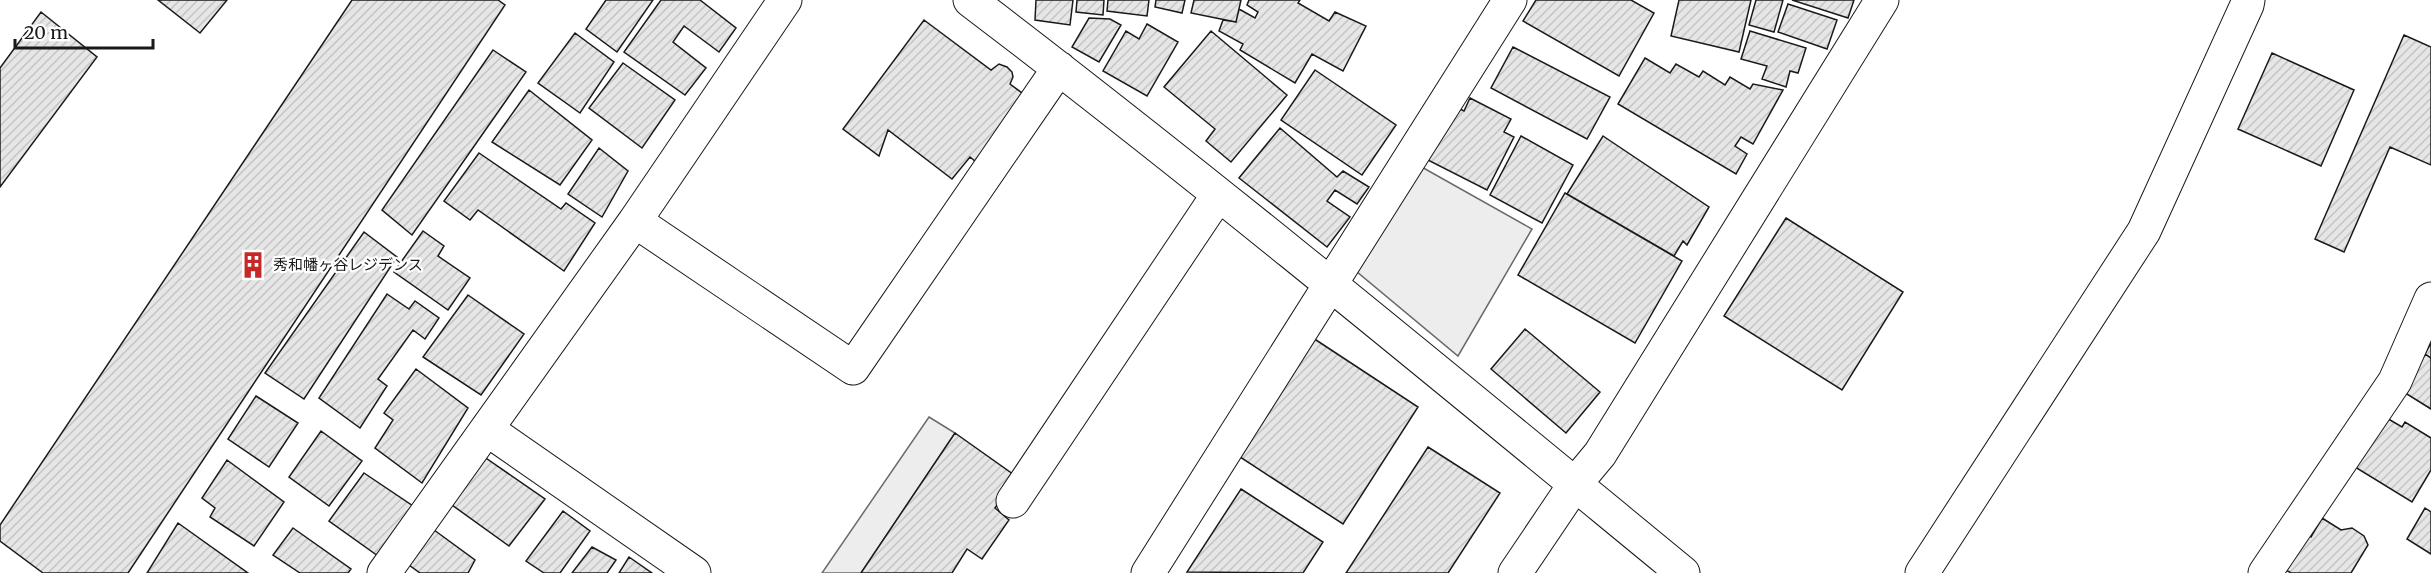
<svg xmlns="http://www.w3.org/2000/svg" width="2431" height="573" viewBox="0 0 2431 573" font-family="Merriweather,'Noto Sans JP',serif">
<defs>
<pattern id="building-hatch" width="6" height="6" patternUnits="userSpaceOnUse" patternTransform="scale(1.5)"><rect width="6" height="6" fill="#e6e6e6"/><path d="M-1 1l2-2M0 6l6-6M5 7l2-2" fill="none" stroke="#c5c5c5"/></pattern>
</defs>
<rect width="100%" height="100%" fill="#fff"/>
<path fill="#ededed" stroke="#6a6a6a" stroke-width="1.5" d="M 1411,161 L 1532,229 L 1458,356 L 1350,266 Z
M 929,417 L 955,433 L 861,573 L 822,573 Z"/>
<path fill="url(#building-hatch)" stroke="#1a1a1a" stroke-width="1.5" d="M 158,0 L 227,0 L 200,33 Z
M 352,0 L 498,0 L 505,5 L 128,573 L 43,573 L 0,541 L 0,525 Z
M 606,0 L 653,0 L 617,52 L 586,29 Z
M 661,0 L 700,0 L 736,28 L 719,52 L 684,26 L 673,42 L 706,68 L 685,95 L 624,52 Z
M 1036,0 L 1073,0 L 1070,25 L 1035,20 Z
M 1077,0 L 1104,0 L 1103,15 L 1076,12 Z
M 1108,0 L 1149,0 L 1147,16 L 1107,11 Z
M 1156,0 L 1185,0 L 1182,13 L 1155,7 Z
M 1194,0 L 1241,0 L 1236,22 L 1191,13 Z
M 1249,0 L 1300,0 L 1298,3 L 1329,21 L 1335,12 L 1366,26 L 1343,71 L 1312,54 L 1295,83 L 1240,50 L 1243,44 L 1219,31 L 1223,20 L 1236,22 L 1239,9 L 1255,18 L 1258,12 L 1247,5 Z
M 1536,0 L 1631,0 L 1654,13 L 1619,76 L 1523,21 Z
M 1679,0 L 1751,0 L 1739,52 L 1671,36 Z
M 1756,0 L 1783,0 L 1774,32 L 1749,25 Z
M 1792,0 L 1854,0 L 1848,18 Z
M 1788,4 L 1837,20 L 1827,49 L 1778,32 Z
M 41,12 L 97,57 L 0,187 L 0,68 Z
M 1089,18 L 1110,19 L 1121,25 L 1099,62 L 1072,47 Z
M 924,20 L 991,70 L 999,64 L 1007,67 L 1012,72 L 1013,77 L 1010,84 L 1026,96 L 976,162 L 970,157 L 952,179 L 888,130 L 879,156 L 843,129 Z
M 1147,24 L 1178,42 L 1147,96 L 1103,71 L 1126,31 L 1139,39 Z
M 1211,31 L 1287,95 L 1231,162 L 1206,141 L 1215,129 L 1164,87 Z
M 1750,31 L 1806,48 L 1798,73 L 1790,71 L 1786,87 L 1762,79 L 1767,66 L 1741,59 Z
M 575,33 L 614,62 L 580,113 L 538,83 Z
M 2404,35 L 2431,47 L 2431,165 L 2390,147 L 2344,252 L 2315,239 Z
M 1513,47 L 1610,97 L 1587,139 L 1491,88 Z
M 493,50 L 526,72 L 412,235 L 382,210 Z
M 2272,53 L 2354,90 L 2321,166 L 2238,129 Z
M 1645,58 L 1670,73 L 1676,64 L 1699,77 L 1703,71 L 1725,85 L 1730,77 L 1750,89 L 1753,84 L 1783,90 L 1753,144 L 1741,137 L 1735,146 L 1747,154 L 1736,174 L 1618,104 Z
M 623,63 L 675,100 L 642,148 L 589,108 Z
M 1315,70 L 1396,125 L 1362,175 L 1281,120 Z
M 529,90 L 592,140 L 560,185 L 492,142 Z
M 1470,98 L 1511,119 L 1504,132 L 1514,137 L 1487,190 L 1418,155 L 1452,105 L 1464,111 Z
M 1280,128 L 1337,177 L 1343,171 L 1369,187 L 1357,204 L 1335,190 L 1327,201 L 1350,217 L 1327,247 L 1239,178 Z
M 1521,136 L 1573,165 L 1542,223 L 1490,195 Z
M 1603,136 L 1709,207 L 1687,245 L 1683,241 L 1674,256 L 1567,194 Z
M 599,148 L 628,171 L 602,217 L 568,194 Z
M 479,153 L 561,209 L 566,203 L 595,223 L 564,271 L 478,210 L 470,220 L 444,201 Z
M 1565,193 L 1682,261 L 1635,343 L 1518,275 Z
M 1786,218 L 1903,292 L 1842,390 L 1724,316 Z
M 423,231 L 444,246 L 438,256 L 470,278 L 448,310 L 394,272 Z
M 364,232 L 397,257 L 304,399 L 265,373 Z
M 387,294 L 409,309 L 415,301 L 439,318 L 425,339 L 413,330 L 378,379 L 387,386 L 360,428 L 319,398 Z
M 468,295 L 524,334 L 481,395 L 423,357 Z
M 1525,329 L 1600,392 L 1566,433 L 1491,369 Z
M 1313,338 L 1418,407 L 1343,524 L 1237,455 Z
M 2431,343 L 2431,358 L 2425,354 Z
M 2425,354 L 2431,358 L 2431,409 L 2402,391 Z
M 416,369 L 468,408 L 422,483 L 375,448 L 393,420 L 384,413 Z
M 256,396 L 298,423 L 269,467 L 228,439 Z
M 2385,417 L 2402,427 L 2405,422 L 2431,438 L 2431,470 L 2412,502 L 2355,467 Z
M 321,431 L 362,461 L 329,506 L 289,477 Z
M 955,433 L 1017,477 L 995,508 L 1009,520 L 982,559 L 967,549 L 952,573 L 861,573 Z
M 1428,447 L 1500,493 L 1448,573 L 1346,573 Z
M 480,454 L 545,499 L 509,546 L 445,500 Z
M 227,460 L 284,502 L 254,546 L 210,517 L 215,508 L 202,498 Z
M 364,473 L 413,506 L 378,556 L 329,521 Z
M 1241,489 L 1323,542 L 1303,573 L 1187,572 Z
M 2425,508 L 2431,512 L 2431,554 L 2407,539 Z
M 563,511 L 590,531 L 560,573 L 544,573 L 526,561 Z
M 2322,518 L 2341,530 L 2352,528 L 2364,536 L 2368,545 L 2351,573 L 2291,573 L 2286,570 L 2308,535 L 2311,537 Z
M 178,523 L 248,573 L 147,573 Z
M 430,527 L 475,560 L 468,573 L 420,573 L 405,562 Z
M 293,528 L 351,569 L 348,573 L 300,573 L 273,555 Z
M 592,547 L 616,560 L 607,573 L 572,573 Z
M 629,557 L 652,573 L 619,573 Z"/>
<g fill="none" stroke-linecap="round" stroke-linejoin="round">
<defs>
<path id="minor" d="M 970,0 C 1213,185 1448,380 1683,573
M 635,221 L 853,368 L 1059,68
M 488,430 L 694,573
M 1013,501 L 1218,195
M 384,573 L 635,221 L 785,0
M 1148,573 L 1510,0
M 1515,573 L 1575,484 L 1600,454 L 1882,0
M 1922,573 L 2144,231 L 2247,5 L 2248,0
M 2265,573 L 2395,381 L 2431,299"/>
</defs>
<use href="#minor" stroke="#1a1a1a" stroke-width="35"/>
<use href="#minor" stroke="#fff" stroke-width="33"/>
</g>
<defs>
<symbol id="building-bare" viewBox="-9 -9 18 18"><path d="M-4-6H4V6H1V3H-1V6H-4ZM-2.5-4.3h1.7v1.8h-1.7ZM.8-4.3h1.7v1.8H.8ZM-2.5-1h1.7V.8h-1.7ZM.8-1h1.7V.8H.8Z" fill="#c62828" stroke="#fff" stroke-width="2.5" paint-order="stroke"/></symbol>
</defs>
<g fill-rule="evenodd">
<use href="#building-bare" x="234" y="246" width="38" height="38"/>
</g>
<g text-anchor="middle" stroke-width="4.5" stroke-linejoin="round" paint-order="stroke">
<g font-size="15" fill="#1a1a1a" stroke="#fff" text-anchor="start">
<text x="273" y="270">秀和幡ヶ谷レジデンス</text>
</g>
</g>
<path d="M15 39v9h138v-9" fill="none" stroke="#1a1a1a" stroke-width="3"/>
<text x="24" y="39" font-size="18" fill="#1a1a1a" stroke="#ffffff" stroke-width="4.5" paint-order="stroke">20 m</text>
</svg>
